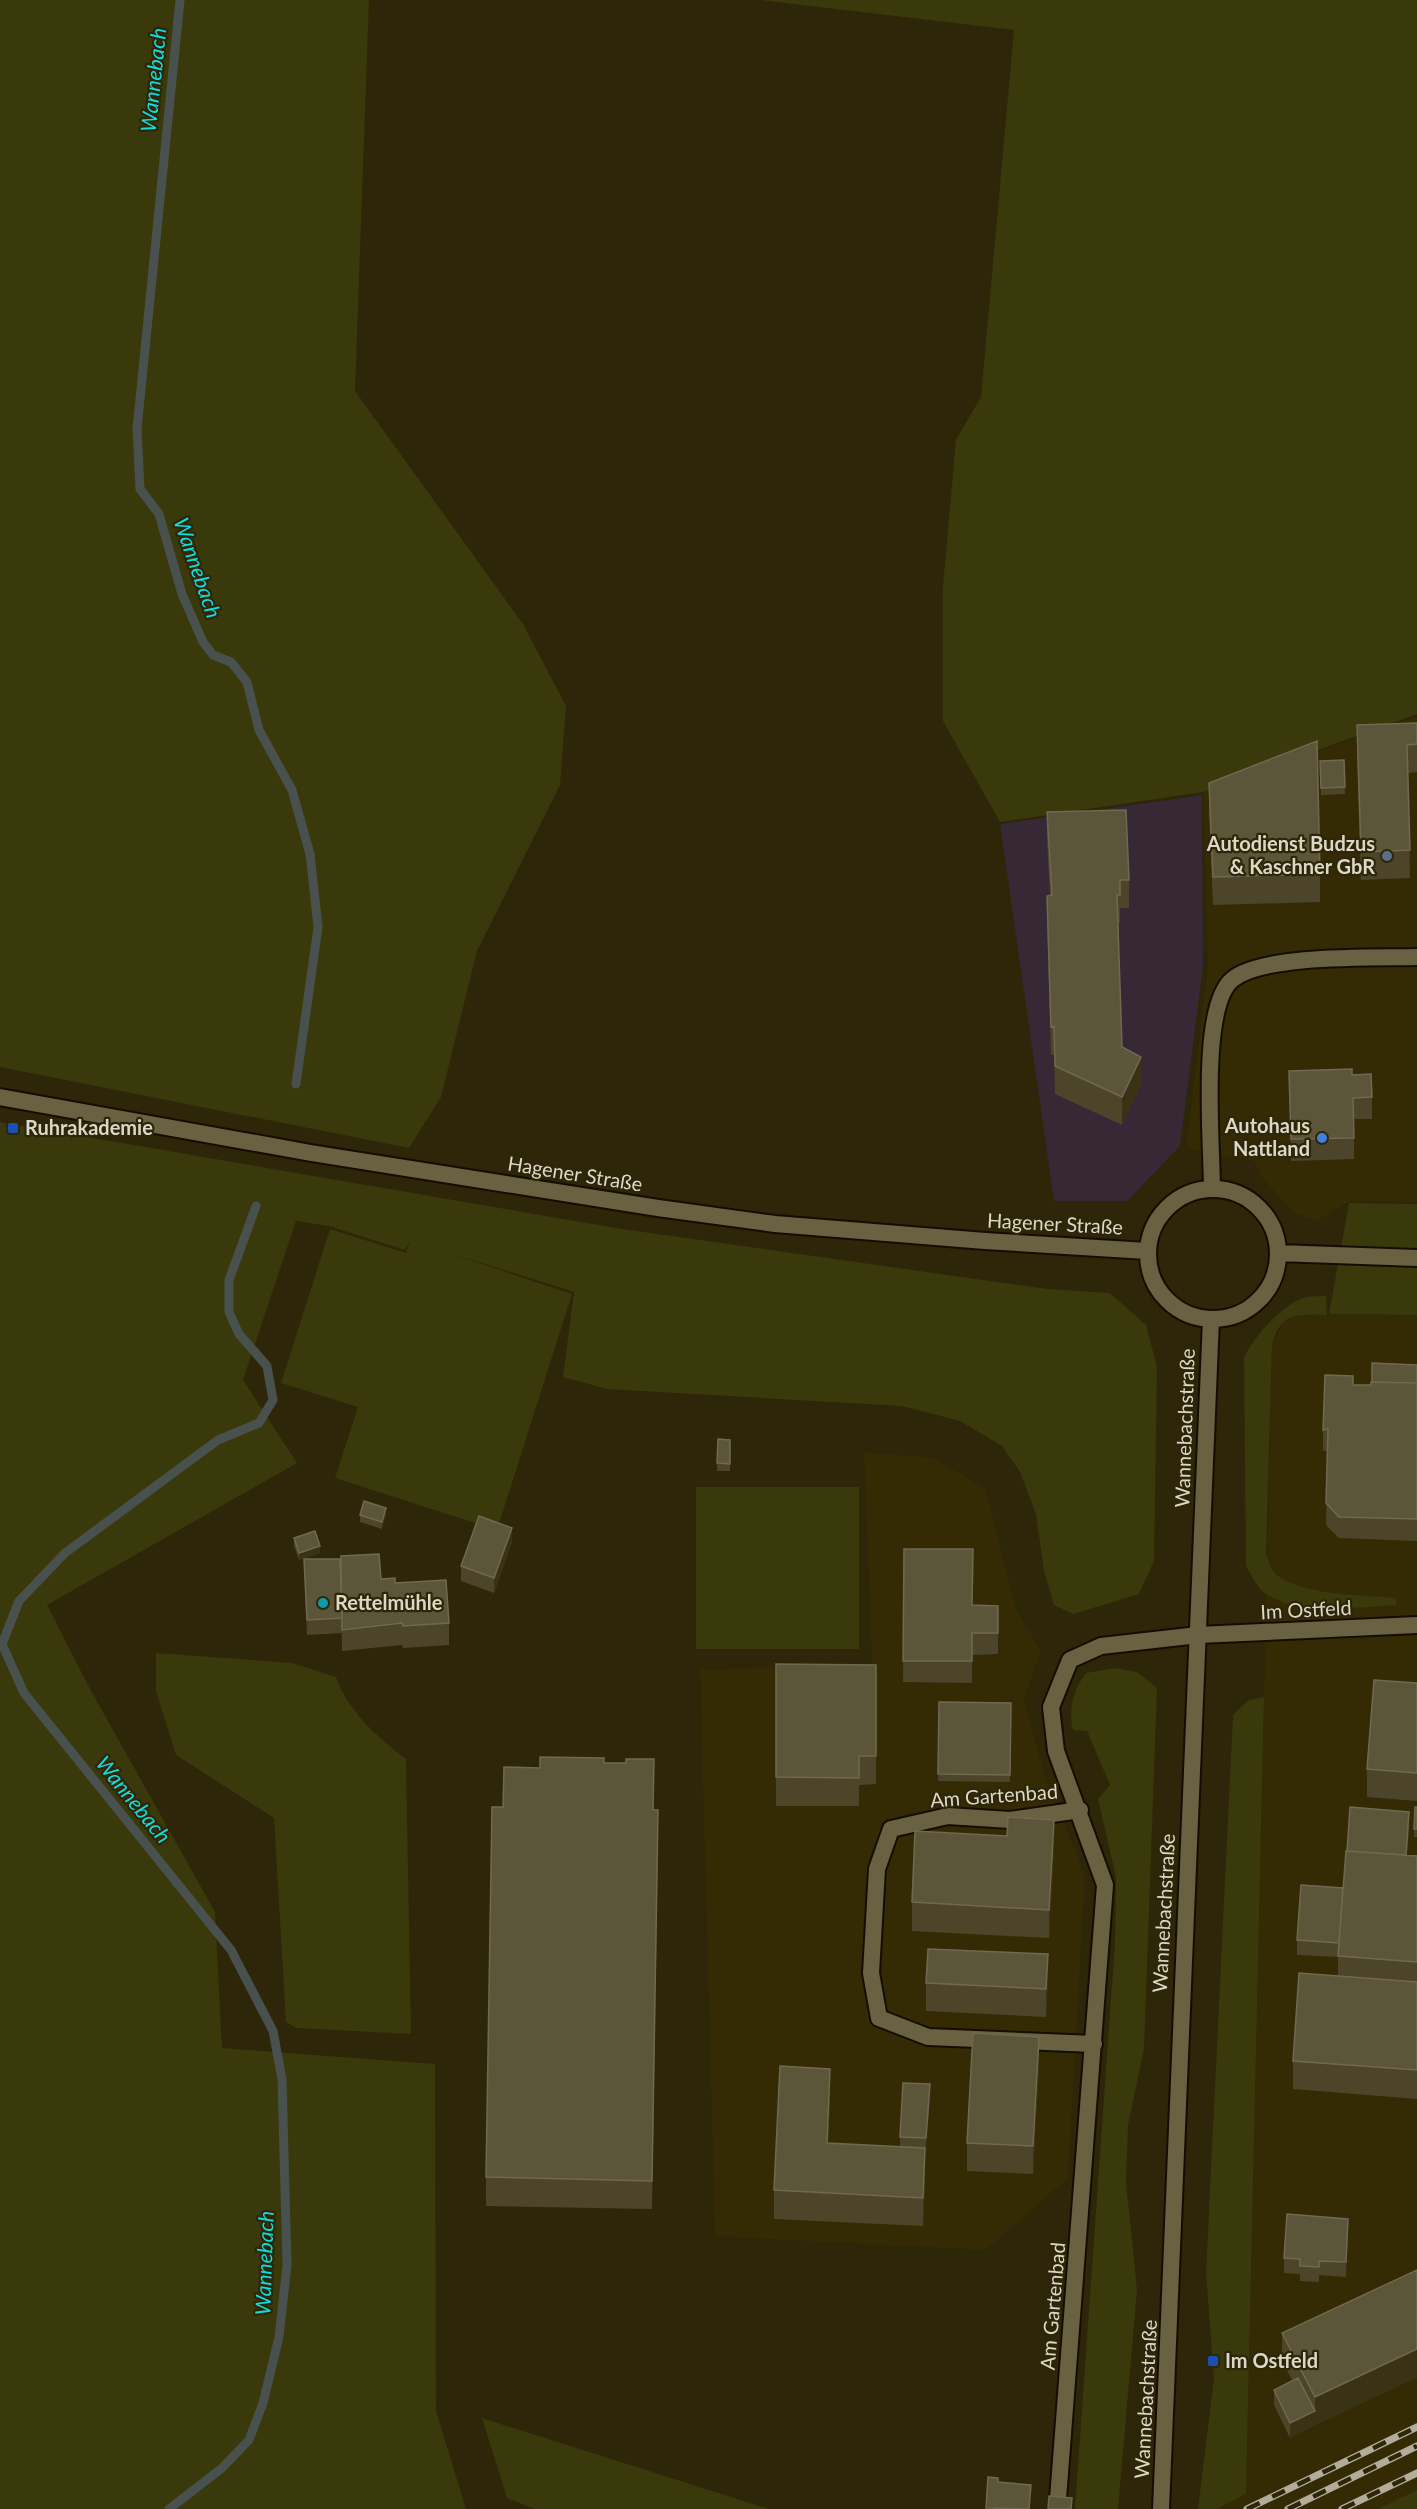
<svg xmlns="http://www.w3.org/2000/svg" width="1417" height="2509" viewBox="0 0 1417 2509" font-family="Lato,sans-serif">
<rect width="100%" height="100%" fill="#2d2608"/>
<path fill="#342b04" d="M 1417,716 L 1417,1202 L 1350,1201 L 1316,1221 L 1295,1213 L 1262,1178 L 1254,1161 L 1186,1148 L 1208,966 L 1203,792 Z
M 1294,1315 L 1417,1315 L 1417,2490 L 1378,2509 L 1216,2509 L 1246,2494 L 1272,1346 L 1283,1322 Z
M 864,1452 L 934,1458 L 986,1489 L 1016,1609 L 1041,1651 L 1024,1699 L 1044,1774 L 1085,1875 L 1068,2178 L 986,2250 L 715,2236 L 700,1669 L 872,1667 Z"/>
<path fill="#362834" d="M 1202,795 L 1203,966 L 1180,1146 L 1127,1201 L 1054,1201 L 1000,824 Z"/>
<path fill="#39390c" d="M 0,0 L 369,0 L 355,391 L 523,624 L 566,706 L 560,785 L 477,951 L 441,1097 L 409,1148 L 0,1067 Z
M 760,0 L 1417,0 L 1417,714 L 1203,792 L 1000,822 L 943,721 L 943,586 L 956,440 L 981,397 L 1014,30 Z
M 0,1122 L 622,1229 L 1047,1289 L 1110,1293 L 1146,1325 L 1157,1367 L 1154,1561 L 1139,1594 L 1073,1614 L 1054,1605 L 1044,1571 L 1036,1514 L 1020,1472 L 1002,1446 L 960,1421 L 902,1406 L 607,1389 L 563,1377 L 574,1292 L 443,1251 L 572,1294 L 497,1530 L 335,1478 L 358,1407 L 281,1383 L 330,1229 L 406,1253 L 410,1241 L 405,1250 L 329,1226 L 296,1221 L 243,1380 L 297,1463 L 47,1605 L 90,1689 L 215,1912 L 222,2048 L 435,2064 L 436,2411 L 466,2509 L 0,2509 Z
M 1349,1203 L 1417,1204 L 1417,1315 L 1329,1314 Z
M 1326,1296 L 1327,1315 C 1297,1315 1281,1311 1272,1345 L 1266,1554 C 1268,1559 1270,1567 1273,1571 C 1295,1596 1364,1595 1395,1598 L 1397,1605 C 1358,1607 1292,1617 1261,1590 C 1255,1584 1251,1574 1246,1566 L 1244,1358 C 1252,1338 1285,1301 1307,1297 C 1313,1296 1320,1296 1326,1296 Z
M 696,1487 L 859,1487 L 859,1649 L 696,1649 Z
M 156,1653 L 292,1663 L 336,1677 C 348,1711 378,1738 406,1759 L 411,2034 L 296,2028 L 286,2022 L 274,1818 L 176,1755 L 156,1691 Z
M 1115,1668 L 1137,1672 L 1157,1688 L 1144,2049 L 1128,2125 L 1126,2182 L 1137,2290 L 1118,2509 L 1075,2509 L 1115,1942 L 1116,1877 L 1098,1799 L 1110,1785 L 1087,1731 L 1073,1730 C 1068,1709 1073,1690 1086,1673 Z
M 1264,1697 L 1246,2494 L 1216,2509 L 1198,2509 L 1214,2378 L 1206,2273 L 1233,1715 L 1249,1700 Z
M 482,2418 L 769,2509 L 535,2509 L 507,2498 Z
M 1417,2490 L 1417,2509 L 1378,2509 Z"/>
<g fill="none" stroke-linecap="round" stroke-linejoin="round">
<path stroke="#48514d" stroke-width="9" d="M 180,0 L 137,429 L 140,489 L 159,514 L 182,594 L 203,642 L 213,655 L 231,662 L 247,682 L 259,730 L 292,790 L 310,854 L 318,927 L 296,1084
M 169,2509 L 222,2468 L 249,2440 L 263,2403 L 279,2337 L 287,2265 L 282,2079 L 273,2031 L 231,1950 L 24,1693 L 2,1644 L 19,1601 L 65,1553 L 218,1440 L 259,1423 L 273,1400 L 267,1366 L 239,1334 L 229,1312 L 229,1280 L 256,1206"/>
<defs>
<path id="minor" d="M 1212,1189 C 1212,1146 1199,1005 1233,979 C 1264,954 1375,958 1417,957
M 1080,1810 L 1010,1820 L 948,1816 L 891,1829 L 877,1869 L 871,1973 L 879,2018 L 928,2037 L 1094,2044
M 1058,2499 L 1105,1885 L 1056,1751 L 1051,1707 L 1070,1660 L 1101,1646 L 1198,1635 L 1417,1625"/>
<path id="secondary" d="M 0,1097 L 311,1153 L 658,1208 L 775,1224 L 985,1241 L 1147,1251
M1148 1254a65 65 0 1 1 130 0a65 65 0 1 1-130 0Z
M 1278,1253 L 1417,1258
M 1161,2509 L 1211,1319"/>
</defs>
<use href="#minor" stroke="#150e00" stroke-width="20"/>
<use href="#secondary" stroke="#150e00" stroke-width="20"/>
<use href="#minor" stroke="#686142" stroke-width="16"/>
<use href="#secondary" stroke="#686142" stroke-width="16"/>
<defs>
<path id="rail" d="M 1247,2509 L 1417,2427
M 1288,2509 L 1417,2446
M 1342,2509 L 1417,2473"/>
</defs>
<use href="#rail" stroke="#b2ad9a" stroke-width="7"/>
<use href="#rail" stroke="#2d2608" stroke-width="4.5" stroke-dasharray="14" stroke-linecap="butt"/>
</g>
<path fill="#4c4529" d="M 1417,723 L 1417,772 L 1408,773 L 1410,878 L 1361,880 L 1357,754 L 1357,725 Z
M 1344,760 L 1345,794 L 1321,795 L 1320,761 Z
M 1209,783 L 1320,874 L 1320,902 L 1213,905 L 1209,812 Z
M 1047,812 L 1129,880 L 1129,908 L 1120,908 L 1120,923 L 1118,923 L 1122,1047 L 1141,1085 L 1122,1125 L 1055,1094 L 1054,1055 L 1051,1055 L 1047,924 L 1047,896 L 1050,896 L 1047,841 Z
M 1289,1071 L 1352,1075 L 1372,1097 L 1372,1119 L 1354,1119 L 1354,1159 L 1291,1161 Z
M 1417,1365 L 1417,1541 L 1339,1538 L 1326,1525 L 1327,1451 L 1323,1451 L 1323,1430 L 1353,1385 L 1371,1385 Z
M 718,1439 L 730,1440 L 730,1471 L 717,1471 Z
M 360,1515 L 386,1515 L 382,1529 L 360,1522 Z
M 294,1538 L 320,1553 L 299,1560 L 294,1546 Z
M 512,1542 L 494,1593 L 461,1581 L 461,1566 Z
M 904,1549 L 972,1605 L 998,1606 L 998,1654 L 972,1655 L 972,1683 L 903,1682 Z
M 304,1559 L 342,1618 L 342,1633 L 307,1635 Z
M 341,1577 L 381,1579 L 395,1583 L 449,1623 L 449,1645 L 403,1648 L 402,1645 L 342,1651 Z
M 776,1664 L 876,1665 L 876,1784 L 859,1785 L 859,1806 L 776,1806 Z
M 1417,1683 L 1417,1801 L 1367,1797 L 1367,1769 Z
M 939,1702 L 1011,1703 L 1010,1782 L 938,1781 Z
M 604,1763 L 653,1810 L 658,1838 L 652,2209 L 486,2206 L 486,2177 L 503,1807 L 540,1768 Z
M 1417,1807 L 1417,1837 L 1414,1837 L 1414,1829 Z
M 1409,1826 L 1407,1855 L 1417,1856 L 1417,2099 L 1293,2089 L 1293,2061 L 1338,1976 L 1338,1957 L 1297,1955 L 1297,1940 L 1343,1888 Z
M 1054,1848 L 1049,1938 L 912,1931 L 912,1902 Z
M 926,1983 L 1048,1983 L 1046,2017 L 926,2011 Z
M 1039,2065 L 1033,2174 L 967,2171 L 967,2143 Z
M 830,2097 L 828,2143 L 900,2147 L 900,2137 L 930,2099 L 925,2153 L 925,2176 L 923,2226 L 774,2219 L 774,2190 Z
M 1348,2233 L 1346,2277 L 1319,2275 L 1319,2282 L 1300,2281 L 1300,2274 L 1284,2273 L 1284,2258 Z
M 1417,2270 L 1417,2377 L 1315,2425 L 1290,2438 L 1274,2405 L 1274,2390 L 1292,2380 L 1282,2361 L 1282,2333 Z"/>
<path fill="#393215" d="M 1141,1057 L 1141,1085 L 1122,1125 L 1122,1097 Z
M 386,1508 L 386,1515 L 382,1529 L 382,1522 Z
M 512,1528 L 512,1542 L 494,1593 L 494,1578 Z
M 320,1546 L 320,1553 L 299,1560 L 299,1553 Z
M 658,1810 L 658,1838 L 652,2209 L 652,2181 Z
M 1409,1812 L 1409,1826 L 1405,1877 L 1405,1862 Z
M 1054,1820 L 1054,1848 L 1049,1938 L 1049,1910 Z
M 1048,1954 L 1048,1983 L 1046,2017 L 1046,1989 Z
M 1039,2037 L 1039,2065 L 1033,2174 L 1033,2146 Z
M 830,2069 L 830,2097 L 827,2171 L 827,2143 Z
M 930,2084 L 930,2099 L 926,2153 L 926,2138 Z
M 925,2148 L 925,2176 L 923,2226 L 923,2198 Z
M 1348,2219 L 1348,2233 L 1346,2277 L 1346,2262 Z
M 1417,2349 L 1417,2377 L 1315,2425 L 1290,2438 L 1290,2423 L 1315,2411 L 1315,2397 Z"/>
<path fill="#5b553a" stroke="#706950" stroke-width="1.5" d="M 1417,723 L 1417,744 L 1407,745 L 1410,850 L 1361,852 L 1357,725 Z
M 1317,741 L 1320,874 L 1213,877 L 1209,783 Z
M 1344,760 L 1345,787 L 1321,788 L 1320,761 Z
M 1126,810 L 1129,880 L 1120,880 L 1120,895 L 1117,895 L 1122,1047 L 1141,1057 L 1122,1097 L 1055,1066 L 1054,1026 L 1051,1027 L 1047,896 L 1052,895 L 1047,812 Z
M 1352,1069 L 1352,1075 L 1371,1074 L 1372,1097 L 1353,1098 L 1354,1138 L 1291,1139 L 1289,1071 Z
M 1372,1363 L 1417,1365 L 1417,1383 L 1372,1382 Z
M 1325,1375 L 1353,1376 L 1353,1385 L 1371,1385 L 1371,1382 L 1417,1383 L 1417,1519 L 1339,1517 L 1326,1503 L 1328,1429 L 1323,1430 Z
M 718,1439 L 730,1440 L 730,1464 L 717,1463 Z
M 364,1501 L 386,1508 L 382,1522 L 360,1515 Z
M 479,1516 L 512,1528 L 494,1578 L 461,1566 Z
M 315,1531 L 320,1546 L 299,1553 L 294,1538 Z
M 904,1549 L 973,1549 L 972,1605 L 998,1606 L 998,1633 L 972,1633 L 972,1661 L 903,1661 Z
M 379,1554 L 381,1579 L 395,1578 L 395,1583 L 446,1580 L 449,1623 L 403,1626 L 402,1623 L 342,1630 L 341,1556 Z
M 304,1559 L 340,1559 L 342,1618 L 307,1620 Z
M 776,1664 L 876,1665 L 876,1756 L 859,1756 L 859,1778 L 776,1777 Z
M 1374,1680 L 1417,1683 L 1417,1773 L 1367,1769 Z
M 939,1702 L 1011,1703 L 1010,1775 L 938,1774 Z
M 540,1757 L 604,1758 L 604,1763 L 626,1763 L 626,1759 L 654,1759 L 653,1810 L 658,1810 L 652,2181 L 486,2177 L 492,1807 L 503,1807 L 504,1767 L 540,1768 Z
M 1350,1807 L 1409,1812 L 1406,1855 L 1347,1851 Z
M 1415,1807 L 1417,1807 L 1417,1829 L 1414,1829 Z
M 1008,1817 L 1054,1820 L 1049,1910 L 912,1902 L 915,1831 L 1007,1836 Z
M 1346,1851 L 1417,1856 L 1417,1962 L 1338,1956 Z
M 1301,1885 L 1343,1888 L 1339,1943 L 1297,1940 Z
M 928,1949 L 1048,1954 L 1046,1989 L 926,1983 Z
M 1299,1973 L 1417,1982 L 1417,2070 L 1293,2061 Z
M 973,2033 L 1039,2037 L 1033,2146 L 967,2143 Z
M 780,2066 L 830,2069 L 827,2143 L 925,2148 L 923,2198 L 774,2190 Z
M 903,2083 L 930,2084 L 926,2138 L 900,2137 Z
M 1287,2214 L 1348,2219 L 1346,2262 L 1319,2261 L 1319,2267 L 1300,2266 L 1300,2259 L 1284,2258 Z
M 1417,2270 L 1417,2349 L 1315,2397 L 1282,2333 Z
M 1298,2378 L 1315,2411 L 1290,2423 L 1274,2390 Z
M 988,2477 L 998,2478 L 998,2482 L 1031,2485 L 1029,2509 L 986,2508 Z
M 1049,2496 L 1072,2498 L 1071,2509 L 1048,2509 Z"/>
<circle fill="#5c6f8a" stroke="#2d2608" stroke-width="2" cx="1387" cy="856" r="6"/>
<g fill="#1a4fb4" stroke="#2d2608" stroke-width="2">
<rect x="7" y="1122" width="12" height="12" rx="3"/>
<rect x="1207" y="2355" width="12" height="12" rx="3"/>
</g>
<circle fill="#3f7fe0" stroke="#2d2608" stroke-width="2" cx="1322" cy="1138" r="6"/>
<circle fill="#0f9aa8" stroke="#2d2608" stroke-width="2" cx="323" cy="1603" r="6"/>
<g text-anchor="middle" stroke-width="4.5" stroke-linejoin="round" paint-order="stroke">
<g font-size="20" font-weight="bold" fill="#dcd8c8" stroke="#2d2608" text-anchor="start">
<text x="1375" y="851" text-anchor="end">Autodienst Budzus<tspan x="1375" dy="23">&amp; Kaschner GbR</tspan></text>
<text x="1310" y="1133" text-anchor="end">Autohaus<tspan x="1310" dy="23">Nattland</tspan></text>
<text x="25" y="1135">Ruhrakademie</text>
<text x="335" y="1610">Rettelmühle</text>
<text x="1225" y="2368">Im Ostfeld</text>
</g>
<g font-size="20" fill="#dcd8c8" stroke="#2d2608">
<text transform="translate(575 1174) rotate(9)" y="7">Hagener Straße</text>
<text transform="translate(1055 1224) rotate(3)" y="7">Hagener Straße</text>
<text transform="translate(1185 1428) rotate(-88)" y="7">Wannebachstraße</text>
<text transform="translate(1306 1610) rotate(-3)" y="7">Im Ostfeld</text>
<text transform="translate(994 1796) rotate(-4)" y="7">Am Gartenbad</text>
<text transform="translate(1164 1913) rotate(-87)" y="7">Wannebachstraße</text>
<text transform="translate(1053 2306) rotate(-85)" y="7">Am Gartenbad</text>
<text transform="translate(1146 2399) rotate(-87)" y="7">Wannebachstraße</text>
</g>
<g font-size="21" font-style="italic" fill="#11dddf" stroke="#2d2608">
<text transform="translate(154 80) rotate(-84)" y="7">Wannebach</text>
<text transform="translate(197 568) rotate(71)" y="7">Wannebach</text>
<text transform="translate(133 1800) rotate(51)" y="7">Wannebach</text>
<text transform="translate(265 2263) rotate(-88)" y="7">Wannebach</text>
</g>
</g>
</svg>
